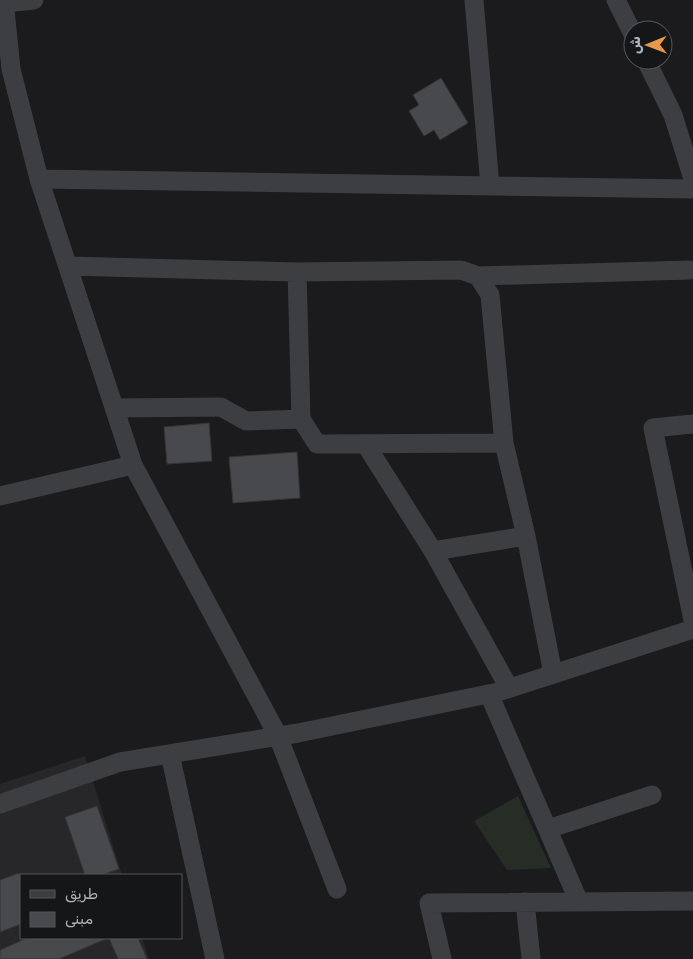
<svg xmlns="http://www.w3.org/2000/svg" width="693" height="959" viewBox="0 0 693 959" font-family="Rubik,'Noto Sans Arabic',sans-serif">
<rect width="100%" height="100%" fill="#1b1b1d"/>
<path fill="#27272a" d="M 85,756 L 122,875 L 21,875 L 21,938 L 142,938 L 149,959 L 0,959 L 0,784 Z"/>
<path fill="#252d25" d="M 518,796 L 551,868 L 507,870 L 474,821 Z"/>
<path fill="#48494d" stroke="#353538" d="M 441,78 L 468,123 L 440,140 L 434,130 L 424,136 L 409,111 L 419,105 L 413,95 Z
M 209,423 L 212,461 L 167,464 L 164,427 Z
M 297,452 L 300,498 L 233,503 L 229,457 Z
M 97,806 L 119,869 L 101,875 L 85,875 L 65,817 Z
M 19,873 L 21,880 L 21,924 L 0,932 L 0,880 Z
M 27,938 L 108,938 L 59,959 L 0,959 L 0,950 Z
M 109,938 L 138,938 L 147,959 L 118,959 Z"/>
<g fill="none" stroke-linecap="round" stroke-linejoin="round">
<path stroke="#3c3e41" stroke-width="19" d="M 4,0 L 11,69 L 39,179 L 693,189
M 474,0 L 490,186
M 616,0 L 633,34
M 5,3 L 34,0
M 646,60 L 673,115 L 693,179
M 39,179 L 133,465 L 278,736 L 337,889
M 68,266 L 297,272 L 301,419 L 246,421 L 221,407 L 114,408
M 297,272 L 461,270 L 478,276 L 490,295 L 504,443
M 478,276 L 689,270
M 301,419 L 317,444 L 504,443 L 526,536 L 553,674
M 693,424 L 653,428 L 693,620
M 366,445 L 433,551 L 526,536
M 0,496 L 133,465
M 433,551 L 509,688
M 489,694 L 579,902
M 170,754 L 215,959
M 0,804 L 120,762 L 298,733 L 498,692 L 693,629
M 548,829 L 652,795
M 525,902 L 531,959
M 442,959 L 429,903 L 693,901"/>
</g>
<rect x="20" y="874" width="162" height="65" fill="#151618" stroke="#525559"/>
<rect x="30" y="890" width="25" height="8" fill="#3c3e41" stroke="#525559"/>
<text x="65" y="899" font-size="15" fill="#aeb4bb">طريق</text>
<rect x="30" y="912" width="25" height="15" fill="#48494d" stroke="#525559"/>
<text x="65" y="924" font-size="15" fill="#aeb4bb">مبنى</text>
<g transform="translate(648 45) rotate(269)"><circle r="24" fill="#151618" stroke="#525559"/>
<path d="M0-4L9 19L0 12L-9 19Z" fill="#e89847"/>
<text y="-8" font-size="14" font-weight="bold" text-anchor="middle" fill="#aeb4bb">ش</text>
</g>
</svg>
